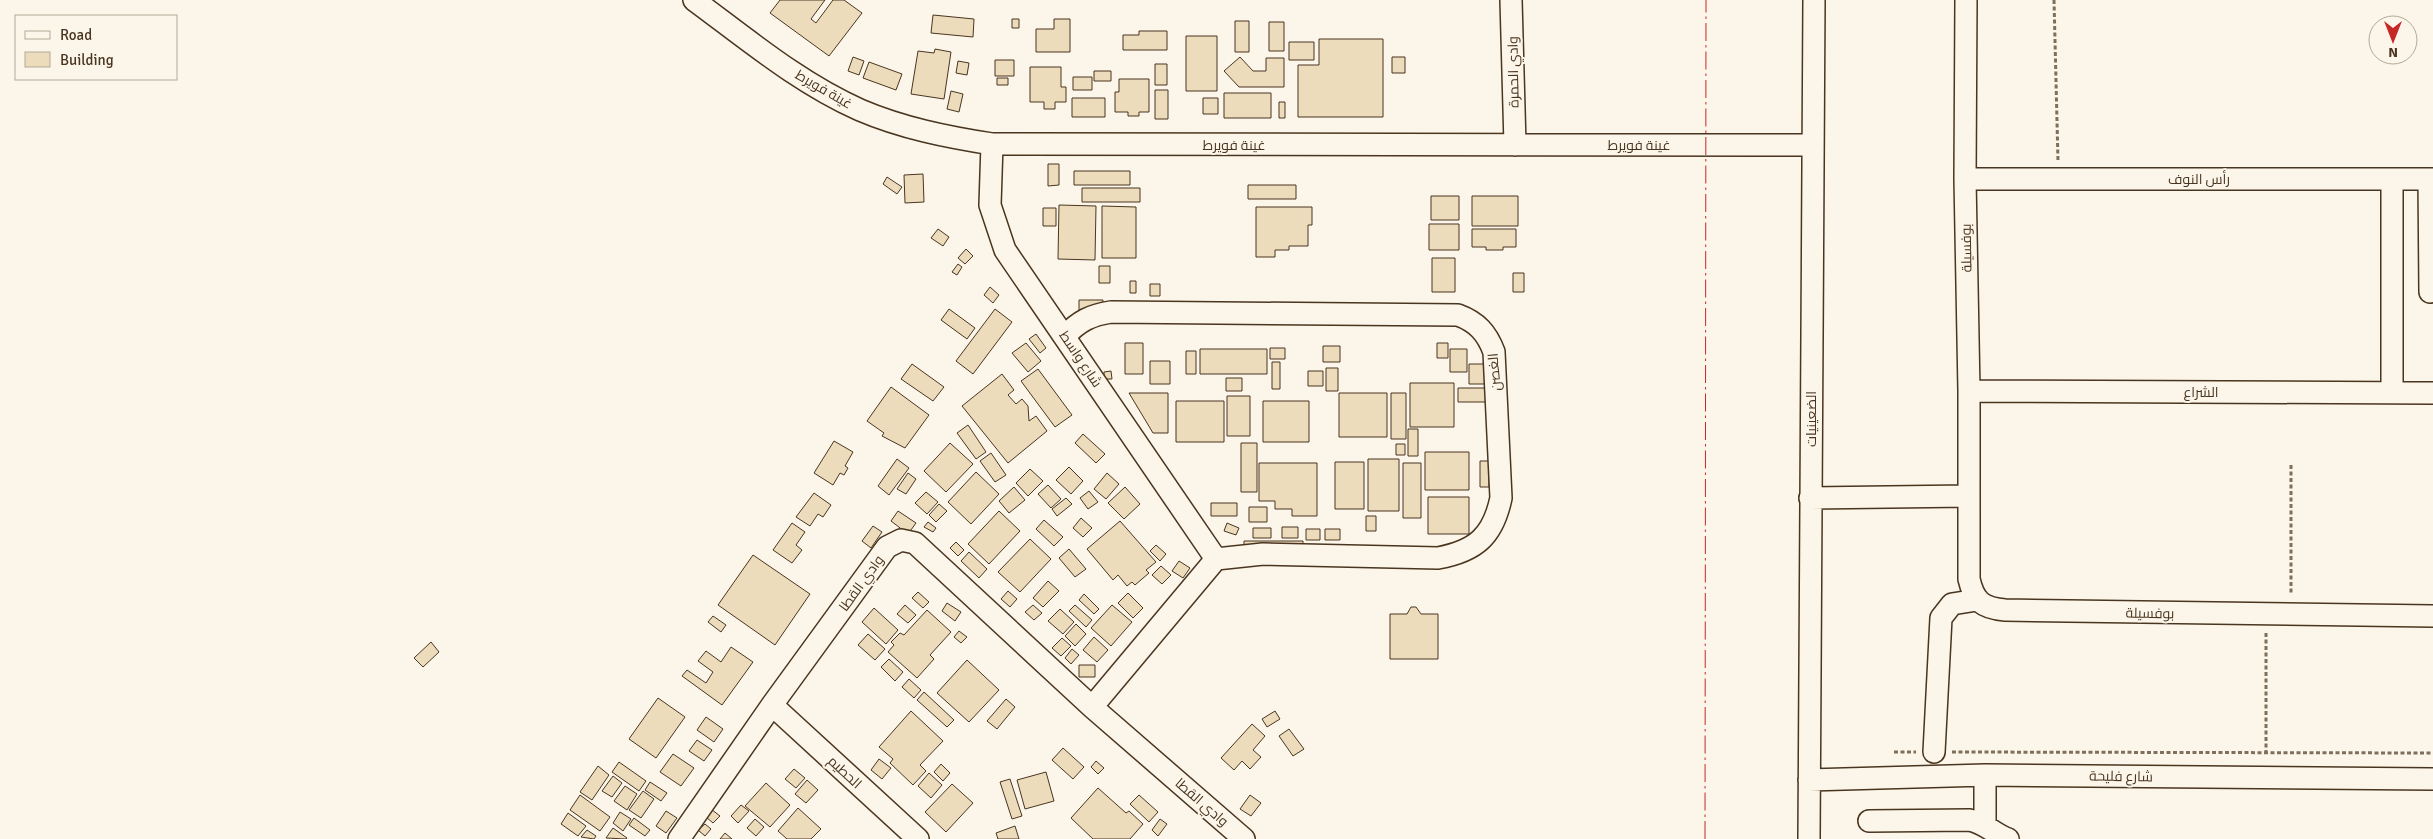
<svg xmlns="http://www.w3.org/2000/svg" width="2433" height="839" viewBox="0 0 2433 839" font-family="Signika,Cairo,sans-serif">
<rect width="100%" height="100%" fill="#fbf6e9"/>
<path fill="#ecdcbc" stroke="#4a3520" d="M 780,0 L 825,0 L 811,19 L 816,23 L 833,0 L 844,0 L 862,13 L 829,56 L 770,13 Z
M 933,15 L 974,19 L 973,37 L 931,33 Z
M 1012,19 L 1019,19 L 1019,28 L 1012,28 Z
M 1054,19 L 1070,19 L 1070,52 L 1036,52 L 1036,29 L 1054,29 Z
M 1235,21 L 1249,21 L 1249,52 L 1235,52 Z
M 1269,22 L 1284,22 L 1284,51 L 1269,51 Z
M 1139,31 L 1167,31 L 1167,50 L 1123,50 L 1123,35 L 1139,35 Z
M 1186,36 L 1217,36 L 1217,91 L 1186,91 Z
M 1319,39 L 1383,39 L 1383,117 L 1298,117 L 1298,65 L 1319,65 Z
M 1289,42 L 1314,42 L 1314,60 L 1289,60 Z
M 935,49 L 951,52 L 944,99 L 911,94 L 918,51 L 934,53 Z
M 853,57 L 864,61 L 859,75 L 848,71 Z
M 1240,57 L 1253,71 L 1266,71 L 1266,58 L 1284,58 L 1284,87 L 1239,87 L 1224,71 Z
M 1392,57 L 1405,57 L 1405,73 L 1392,73 Z
M 995,60 L 1014,60 L 1014,76 L 995,76 Z
M 958,61 L 969,63 L 967,75 L 956,73 Z
M 869,62 L 902,74 L 896,90 L 863,78 Z
M 1155,64 L 1167,64 L 1167,85 L 1155,85 Z
M 1030,67 L 1061,67 L 1061,87 L 1066,87 L 1066,102 L 1055,102 L 1055,109 L 1044,109 L 1044,102 L 1030,102 Z
M 1094,71 L 1111,71 L 1111,81 L 1094,81 Z
M 1073,77 L 1092,77 L 1092,90 L 1073,90 Z
M 997,78 L 1008,78 L 1008,85 L 997,85 Z
M 1119,79 L 1149,79 L 1149,112 L 1139,112 L 1139,116 L 1128,116 L 1128,112 L 1115,112 L 1115,92 L 1119,92 Z
M 1155,90 L 1168,90 L 1168,119 L 1155,119 Z
M 951,91 L 963,94 L 959,112 L 947,109 Z
M 1224,93 L 1271,93 L 1271,118 L 1224,118 Z
M 1072,98 L 1105,98 L 1105,117 L 1072,117 Z
M 1203,98 L 1218,98 L 1218,114 L 1203,114 Z
M 1279,102 L 1285,102 L 1285,118 L 1279,118 Z
M 1048,164 L 1059,164 L 1059,185 L 1048,186 Z
M 1074,171 L 1130,171 L 1130,185 L 1074,185 Z
M 923,174 L 924,202 L 905,203 L 904,175 Z
M 887,177 L 902,187 L 897,194 L 883,184 Z
M 1248,185 L 1296,185 L 1296,199 L 1248,199 Z
M 1082,188 L 1140,188 L 1140,202 L 1082,202 Z
M 1431,196 L 1459,196 L 1459,220 L 1431,220 Z
M 1472,196 L 1518,196 L 1518,226 L 1472,226 Z
M 1059,205 L 1096,206 L 1095,260 L 1058,259 Z
M 1102,206 L 1136,207 L 1136,258 L 1102,258 Z
M 1256,207 L 1312,207 L 1312,225 L 1308,225 L 1308,246 L 1289,246 L 1289,250 L 1275,250 L 1275,257 L 1256,257 Z
M 1043,208 L 1056,208 L 1056,226 L 1043,226 Z
M 1429,224 L 1459,224 L 1459,250 L 1429,250 Z
M 938,229 L 949,237 L 943,246 L 931,238 Z
M 1472,229 L 1516,229 L 1516,247 L 1503,247 L 1503,250 L 1486,250 L 1486,247 L 1472,247 Z
M 966,249 L 973,256 L 965,264 L 958,258 Z
M 1432,258 L 1455,258 L 1455,292 L 1432,292 Z
M 958,264 L 962,267 L 957,275 L 952,272 Z
M 1099,266 L 1110,266 L 1110,283 L 1099,283 Z
M 1513,273 L 1524,273 L 1524,292 L 1513,292 Z
M 1130,281 L 1136,281 L 1136,293 L 1130,293 Z
M 1150,284 L 1160,284 L 1160,296 L 1150,296 Z
M 990,287 L 999,295 L 993,303 L 984,295 Z
M 1079,300 L 1103,300 L 1102,313 L 1079,313 Z
M 949,309 L 975,328 L 967,339 L 941,320 Z
M 995,309 L 1012,322 L 973,374 L 956,361 Z
M 1036,334 L 1046,348 L 1040,353 L 1029,339 Z
M 1026,343 L 1041,361 L 1028,372 L 1012,353 Z
M 1125,343 L 1143,343 L 1143,374 L 1125,374 Z
M 1437,343 L 1448,343 L 1448,358 L 1437,358 Z
M 1323,346 L 1340,346 L 1340,362 L 1323,362 Z
M 1270,348 L 1285,348 L 1285,359 L 1270,359 Z
M 1200,349 L 1267,349 L 1267,374 L 1200,374 Z
M 1450,349 L 1467,349 L 1467,372 L 1450,372 Z
M 1186,351 L 1196,351 L 1196,374 L 1186,374 Z
M 1150,361 L 1170,361 L 1170,384 L 1150,384 Z
M 1272,362 L 1280,362 L 1280,389 L 1272,389 Z
M 912,364 L 944,387 L 933,401 L 901,379 Z
M 1469,364 L 1492,364 L 1492,384 L 1469,384 Z
M 1326,368 L 1338,368 L 1338,391 L 1326,391 Z
M 1038,369 L 1072,415 L 1055,427 L 1021,381 Z
M 1111,371 L 1112,379 L 1104,379 L 1104,372 Z
M 1308,371 L 1323,371 L 1323,386 L 1308,386 Z
M 1002,374 L 1014,390 L 1008,395 L 1016,404 L 1022,399 L 1028,406 L 1029,421 L 1036,416 L 1047,431 L 1008,463 L 962,406 Z
M 1226,378 L 1242,378 L 1242,391 L 1226,391 Z
M 1410,383 L 1454,383 L 1454,427 L 1410,427 Z
M 891,387 L 929,415 L 905,448 L 882,436 L 884,433 L 867,421 Z
M 1458,388 L 1490,388 L 1490,402 L 1458,402 Z
M 1129,393 L 1168,393 L 1168,433 L 1153,433 Z
M 1339,393 L 1387,393 L 1387,437 L 1339,437 Z
M 1391,393 L 1406,393 L 1406,439 L 1391,439 Z
M 1227,396 L 1250,396 L 1250,436 L 1227,436 Z
M 1176,401 L 1224,401 L 1224,442 L 1176,442 Z
M 1263,401 L 1309,401 L 1309,442 L 1263,442 Z
M 968,425 L 986,452 L 976,459 L 957,433 Z
M 1408,429 L 1418,429 L 1418,456 L 1408,456 Z
M 1083,434 L 1105,454 L 1096,463 L 1075,443 Z
M 834,441 L 853,452 L 845,466 L 848,468 L 844,475 L 840,473 L 833,485 L 814,473 Z
M 950,443 L 973,464 L 946,492 L 924,471 Z
M 1241,443 L 1257,443 L 1257,492 L 1241,492 Z
M 1396,444 L 1405,444 L 1405,455 L 1396,455 Z
M 1425,452 L 1469,452 L 1469,490 L 1425,490 Z
M 991,453 L 1006,475 L 995,482 L 980,461 Z
M 897,459 L 909,468 L 889,495 L 878,486 Z
M 1368,459 L 1399,459 L 1399,511 L 1368,511 Z
M 1480,461 L 1489,461 L 1489,487 L 1480,487 Z
M 1335,462 L 1364,462 L 1364,509 L 1335,509 Z
M 1259,463 L 1317,463 L 1317,516 L 1292,516 L 1292,509 L 1275,509 L 1275,501 L 1259,501 Z
M 1403,463 L 1421,463 L 1421,518 L 1403,518 Z
M 1069,467 L 1083,481 L 1071,494 L 1056,480 Z
M 1030,469 L 1043,481 L 1028,496 L 1016,483 Z
M 976,472 L 999,494 L 971,524 L 948,502 Z
M 908,473 L 916,479 L 906,494 L 897,489 Z
M 1107,473 L 1119,484 L 1106,499 L 1094,489 Z
M 1048,485 L 1061,499 L 1051,508 L 1038,494 Z
M 1014,487 L 1025,500 L 1009,513 L 999,501 Z
M 1125,487 L 1140,504 L 1124,519 L 1108,503 Z
M 1089,491 L 1098,502 L 1088,509 L 1080,498 Z
M 926,492 L 938,502 L 927,514 L 915,503 Z
M 814,493 L 831,505 L 823,517 L 818,514 L 810,526 L 796,517 Z
M 1428,497 L 1469,497 L 1469,534 L 1428,534 Z
M 1066,498 L 1072,504 L 1057,516 L 1052,509 Z
M 1211,503 L 1237,503 L 1237,516 L 1211,516 Z
M 939,504 L 947,511 L 936,522 L 929,515 Z
M 1249,507 L 1267,507 L 1267,522 L 1249,522 Z
M 898,511 L 916,523 L 908,534 L 891,521 Z
M 999,511 L 1020,531 L 989,564 L 968,544 Z
M 1366,516 L 1376,516 L 1376,531 L 1366,531 Z
M 1081,518 L 1092,528 L 1083,537 L 1073,528 Z
M 1044,520 L 1063,537 L 1054,546 L 1036,529 Z
M 1120,521 L 1156,562 L 1146,570 L 1149,573 L 1135,585 L 1132,582 L 1127,586 L 1118,575 L 1113,580 L 1087,549 Z
M 928,522 L 936,528 L 933,532 L 924,527 Z
M 792,523 L 805,532 L 796,545 L 802,550 L 792,563 L 773,550 Z
M 1227,523 L 1239,528 L 1236,535 L 1224,531 Z
M 873,526 L 882,532 L 871,548 L 862,541 Z
M 1282,527 L 1298,527 L 1298,538 L 1282,538 Z
M 1253,528 L 1271,528 L 1271,538 L 1253,538 Z
M 1306,529 L 1320,529 L 1320,540 L 1306,540 Z
M 1325,529 L 1340,529 L 1340,540 L 1325,540 Z
M 1030,539 L 1051,559 L 1020,592 L 998,572 Z
M 1244,541 L 1303,541 L 1303,553 L 1244,553 Z
M 956,542 L 964,550 L 958,556 L 950,548 Z
M 1156,545 L 1166,554 L 1160,561 L 1150,551 Z
M 1069,549 L 1086,569 L 1075,577 L 1059,558 Z
M 969,552 L 987,569 L 979,578 L 961,561 Z
M 753,555 L 810,594 L 775,645 L 718,605 Z
M 1179,561 L 1190,568 L 1183,578 L 1172,571 Z
M 1161,566 L 1171,575 L 1162,584 L 1152,575 Z
M 1048,581 L 1059,591 L 1043,607 L 1033,598 Z
M 1008,591 L 1017,599 L 1010,607 L 1001,599 Z
M 918,592 L 929,602 L 923,608 L 912,598 Z
M 1128,593 L 1143,608 L 1133,618 L 1118,603 Z
M 1084,594 L 1099,609 L 1094,614 L 1079,600 Z
M 947,603 L 961,612 L 955,621 L 942,611 Z
M 905,605 L 916,615 L 908,623 L 897,614 Z
M 1033,605 L 1042,613 L 1034,620 L 1025,612 Z
M 1075,605 L 1092,620 L 1086,627 L 1069,611 Z
M 1112,605 L 1132,622 L 1111,646 L 1091,628 Z
M 1411,607 L 1416,607 L 1421,614 L 1438,614 L 1438,659 L 1390,659 L 1390,614 L 1407,614 Z
M 874,608 L 898,630 L 886,644 L 862,622 Z
M 1060,609 L 1074,622 L 1063,634 L 1048,621 Z
M 927,610 L 951,632 L 930,655 L 934,659 L 917,678 L 888,652 L 894,645 L 891,642 L 900,633 L 904,635 Z
M 713,616 L 726,625 L 721,632 L 708,622 Z
M 1076,624 L 1086,634 L 1075,646 L 1065,636 Z
M 959,631 L 967,637 L 961,643 L 954,637 Z
M 868,634 L 885,649 L 875,660 L 858,645 Z
M 1094,637 L 1108,650 L 1097,662 L 1083,650 Z
M 1062,638 L 1071,646 L 1061,656 L 1052,648 Z
M 431,642 L 439,652 L 423,667 L 414,658 Z
M 731,647 L 753,662 L 722,705 L 682,676 L 687,670 L 706,683 L 713,672 L 698,661 L 706,651 L 721,662 Z
M 1072,649 L 1079,655 L 1071,664 L 1065,658 Z
M 889,659 L 903,672 L 895,681 L 881,667 Z
M 967,660 L 999,690 L 969,722 L 937,693 Z
M 1079,665 L 1095,665 L 1095,677 L 1079,677 Z
M 909,679 L 921,690 L 914,698 L 902,687 Z
M 924,692 L 954,720 L 947,727 L 917,700 Z
M 658,698 L 685,717 L 656,758 L 629,739 Z
M 1006,699 L 1015,707 L 997,729 L 987,721 Z
M 911,711 L 943,741 L 920,765 L 926,771 L 913,785 L 890,763 L 893,759 L 879,747 Z
M 1275,711 L 1280,719 L 1267,727 L 1262,719 Z
M 706,717 L 723,729 L 714,742 L 697,730 Z
M 1252,724 L 1265,736 L 1253,750 L 1261,757 L 1250,769 L 1242,761 L 1234,770 L 1221,758 Z
M 1289,729 L 1304,749 L 1293,756 L 1279,736 Z
M 697,740 L 712,750 L 704,761 L 689,751 Z
M 1063,748 L 1084,767 L 1073,779 L 1052,760 Z
M 673,754 L 694,768 L 681,786 L 660,772 Z
M 879,759 L 891,768 L 882,779 L 871,770 Z
M 1096,761 L 1104,768 L 1098,774 L 1091,767 Z
M 619,762 L 646,781 L 639,791 L 612,772 Z
M 941,764 L 950,773 L 943,781 L 934,772 Z
M 598,766 L 609,775 L 592,800 L 580,792 Z
M 794,769 L 805,778 L 796,788 L 785,779 Z
M 1046,772 L 1054,801 L 1025,809 L 1017,780 Z
M 929,773 L 942,785 L 931,798 L 918,786 Z
M 613,776 L 622,783 L 612,797 L 602,791 Z
M 1010,779 L 1022,816 L 1012,819 L 1000,782 Z
M 807,780 L 818,790 L 806,803 L 795,794 Z
M 650,782 L 667,793 L 661,801 L 645,790 Z
M 766,783 L 790,805 L 770,827 L 745,806 Z
M 952,784 L 973,803 L 946,832 L 925,812 Z
M 625,786 L 637,794 L 627,810 L 614,801 Z
M 1098,788 L 1126,813 L 1129,811 L 1143,824 L 1130,839 L 1093,839 L 1071,818 Z
M 643,791 L 654,799 L 641,818 L 629,810 Z
M 580,795 L 610,817 L 600,831 L 570,810 Z
M 1139,795 L 1158,812 L 1149,822 L 1130,804 Z
M 1250,795 L 1261,803 L 1251,816 L 1240,809 Z
M 741,805 L 749,811 L 738,823 L 731,816 Z
M 798,808 L 821,829 L 811,839 L 787,839 L 778,831 Z
M 711,809 L 720,816 L 713,823 L 705,816 Z
M 666,811 L 677,818 L 666,833 L 656,826 Z
M 620,812 L 631,819 L 623,831 L 613,823 Z
M 568,813 L 586,826 L 578,836 L 561,824 Z
M 634,818 L 650,830 L 645,836 L 629,825 Z
M 755,819 L 764,827 L 756,836 L 747,828 Z
M 1160,819 L 1167,824 L 1158,836 L 1152,830 Z
M 705,824 L 711,829 L 705,836 L 698,830 Z
M 1015,826 L 1019,839 L 998,839 L 996,833 Z
M 613,828 L 627,838 L 626,839 L 606,838 Z
M 587,830 L 596,836 L 594,839 L 581,837 Z
M 725,833 L 732,839 L 720,839 Z"/>
<g fill="none" stroke-linecap="round" stroke-linejoin="round">
<defs>
<path id="minor" d="M 694,0 C 747,39 799,83 860,110 C 902,128 947,137 992,144 L 1812,145
M 1511,0 L 1515,145
M 1966,0 L 1965,179 L 1969,391 L 1969,579 C 1974,601 1982,608 2005,610 L 2433,616
M 992,144 L 990,205 L 1005,250 L 1216,559
M 1965,179 L 2433,179
M 2392,179 L 2392,393
M 2429,179 L 2430,292
M 1065,336 C 1079,321 1091,315 1111,312 L 1458,315 C 1477,322 1487,333 1494,352 L 1501,498 C 1493,536 1476,551 1438,558 L 1263,554 L 1216,559
M 1969,391 L 2433,393
M 1810,498 L 1968,496
M 772,705 L 918,839
M 1092,707 L 1216,559
M 1934,752 L 1941,618 L 1952,604 L 1977,600
M 1809,780 L 1985,775 L 2433,779
M 1869,821 L 1969,820 C 1984,822 1994,834 2008,839
M 1985,826 L 1985,775
M 679,839 L 772,705 L 887,547 L 901,540 L 915,543 L 1092,707 L 1244,839
M 1809,839 L 1814,0"/>
</defs>
<use href="#minor" stroke="#4a3520" stroke-width="24"/>
<path stroke="#7f6f5c" stroke-width="3" stroke-dasharray="4 2.5" stroke-linecap="butt" d="M 2054,0 L 2058,161
M 2291,465 L 2291,595
M 2266,633 L 2266,753
M 1894,752 L 1916,752
M 1952,752 L 2433,753"/>
<use href="#minor" stroke="#fbf6e9" stroke-width="21"/>
<path stroke="#c62828" stroke-width="1" stroke-dasharray="18 4 2.5 4" stroke-linecap="butt" d="M 1705,839 L 1706,0"/>
</g>
<g text-anchor="middle" stroke-width="4" stroke-linejoin="round" paint-order="stroke">
<g font-size="14" fill="#4a3520" stroke="#fbf6e9">
<text transform="translate(1513 72) rotate(-91)" y="5">وادي الحمرة</text>
<text transform="translate(824 89) rotate(30)" y="5">غينة فويرط</text>
<text x="1234" y="150">غينة فويرط</text>
<text x="1639" y="150">غينة فويرط</text>
<text x="2199" y="184">رأس النوف</text>
<text transform="translate(1966 248) rotate(-91)" y="5">بوفسيلة</text>
<text transform="translate(1081 359) rotate(56)" y="5">شارع واسط</text>
<text transform="translate(1494 372) rotate(-95)" y="5">الغصن</text>
<text x="2201" y="397">الشراع</text>
<text transform="translate(1811 419) rotate(-90)" y="5">الضعينيات</text>
<text transform="translate(861 583) rotate(-54)" y="5">وادي القطا</text>
<text transform="translate(2150 613) rotate(1)" y="5">بوفسيلة</text>
<text transform="translate(845 772) rotate(43)" y="5">الحطيم</text>
<text transform="translate(2121 776) rotate(1)" y="5">شارع فليحة</text>
<text transform="translate(1202 802) rotate(41)" y="5">وادي القطا</text>
</g>
</g>
<rect x="15" y="15" width="162" height="65" fill="#fbf6e9" stroke="#b4a999"/>
<rect x="25" y="31" width="25" height="8" fill="#fbf6e9" stroke="#b4a999"/>
<text x="60" y="40" font-size="15" fill="#4a3520">Road</text>
<rect x="25" y="52" width="25" height="15" fill="#ecdcbc" stroke="#b4a999"/>
<text x="60" y="65" font-size="15" fill="#4a3520">Building</text>
<g transform="translate(2393 40) rotate(180)"><circle r="24" fill="#fbf6e9" stroke="#b4a999"/>
<path d="M0-4L9 19L0 12L-9 19Z" fill="#c62828"/>
<text y="-8" font-size="14" font-weight="bold" text-anchor="middle" fill="#4a3520">N</text>
</g>
</svg>
